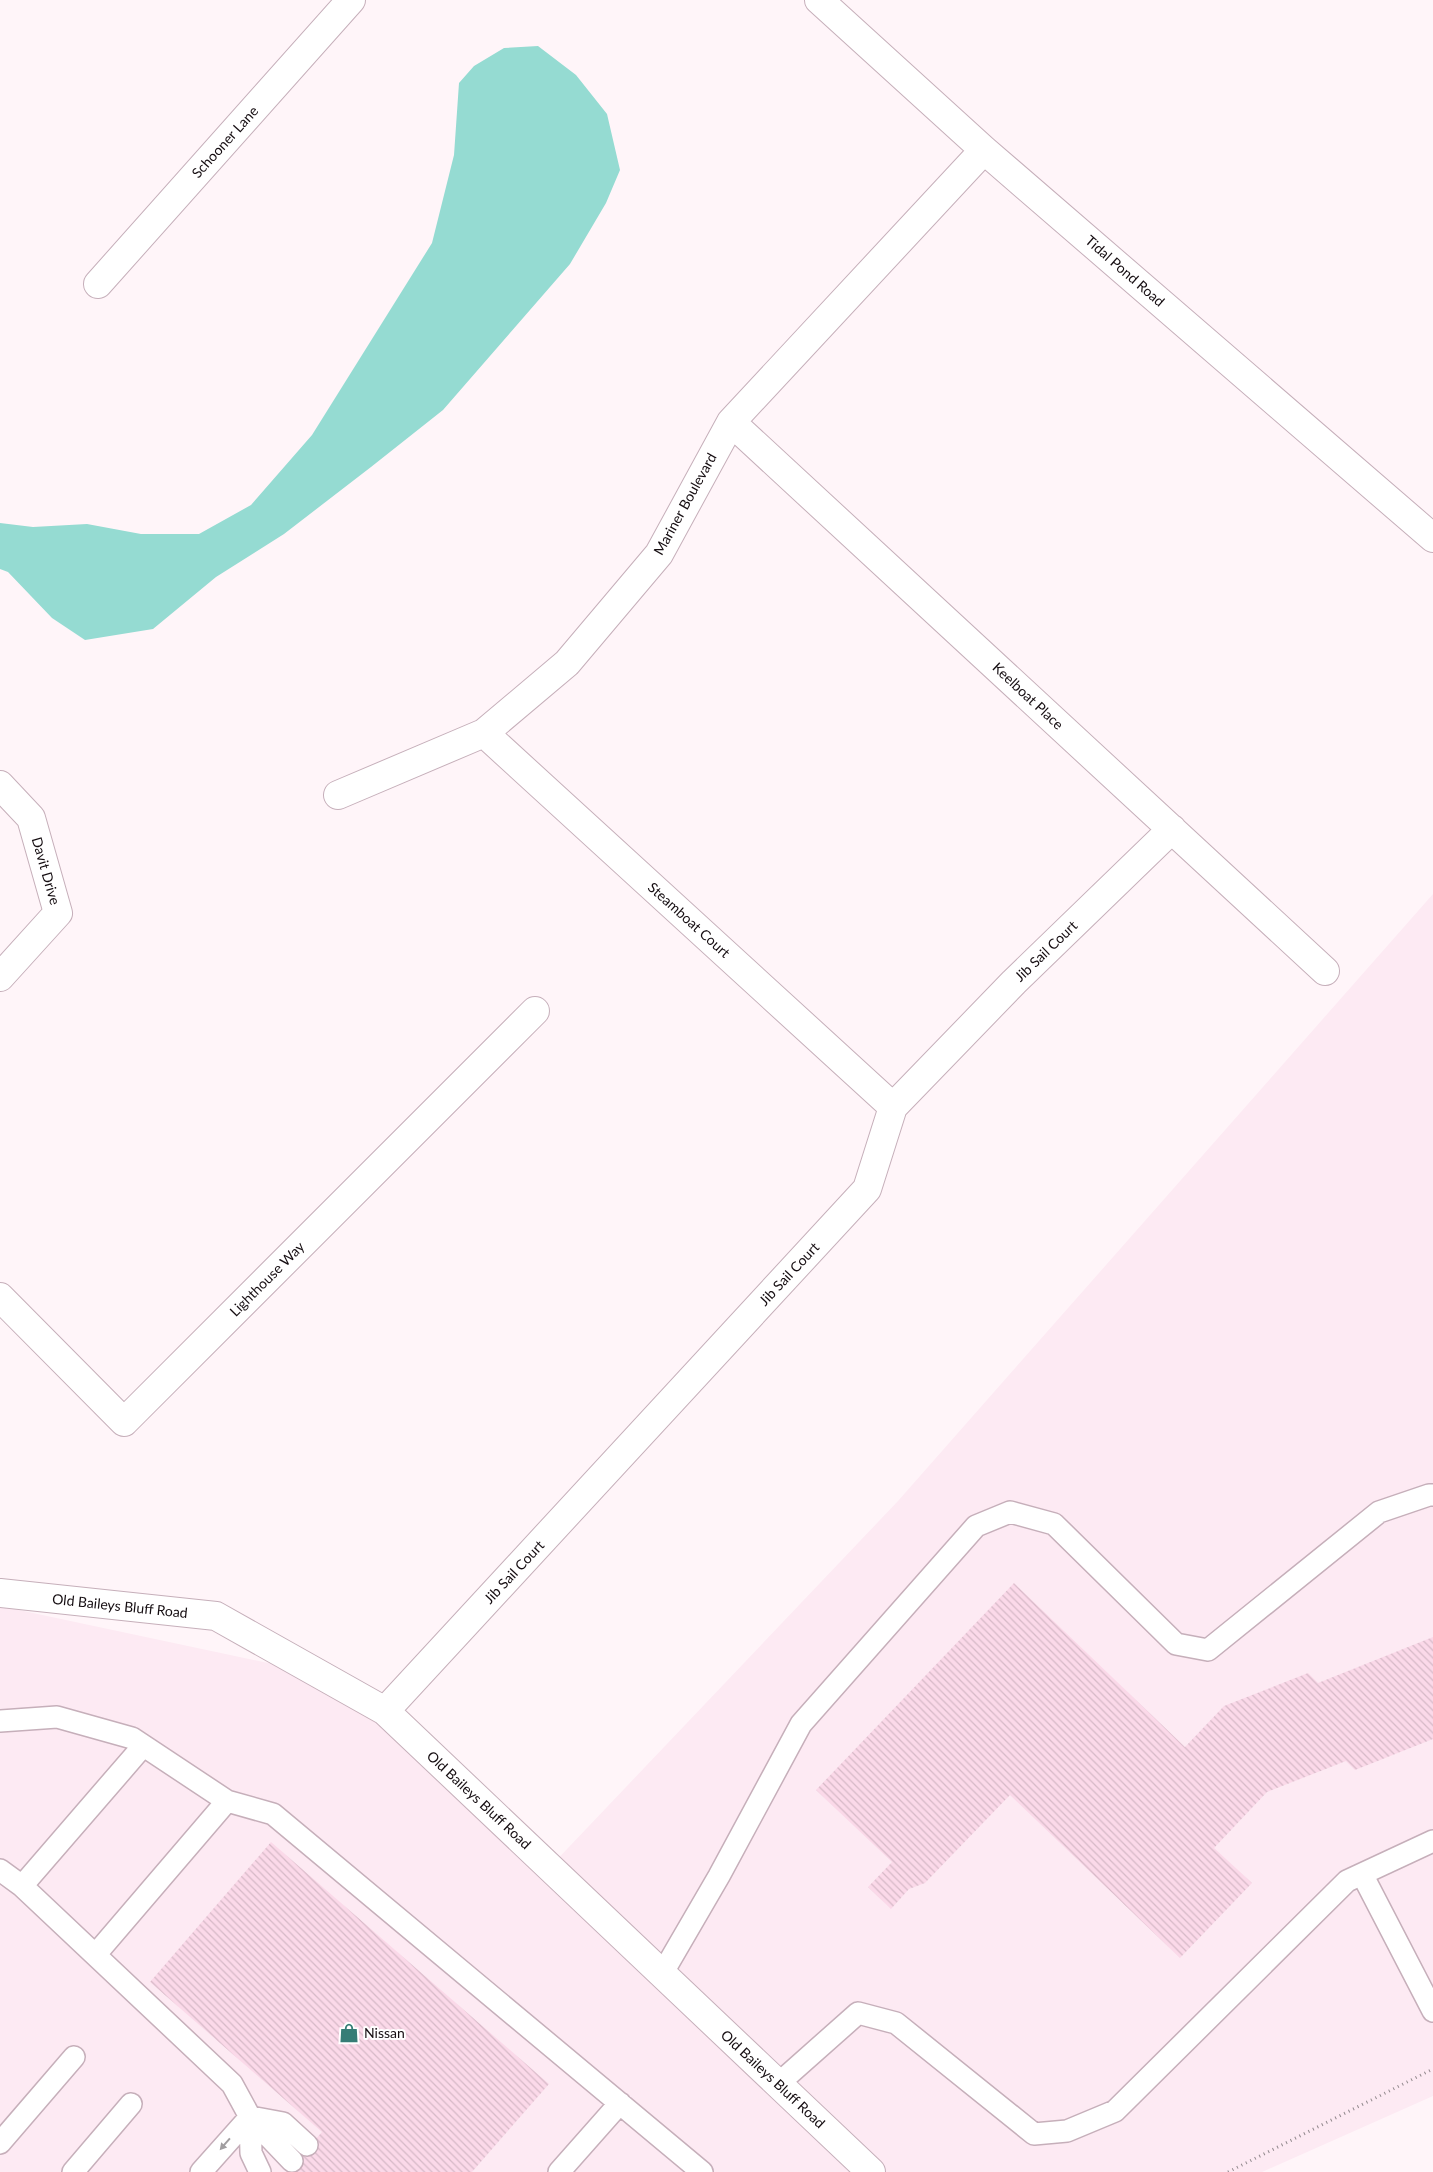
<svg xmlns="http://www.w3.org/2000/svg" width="1433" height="2172" viewBox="0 0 1433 2172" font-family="Lato,sans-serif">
<defs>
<pattern id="building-back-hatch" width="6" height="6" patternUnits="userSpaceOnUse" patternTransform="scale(1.25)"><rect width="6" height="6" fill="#fbd9e9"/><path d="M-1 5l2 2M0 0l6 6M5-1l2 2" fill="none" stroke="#d6b9c7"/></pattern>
</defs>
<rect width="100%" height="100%" fill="#fff5f9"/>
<path fill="#fdeaf3" d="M 1433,894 L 1433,2096 L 1262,2172 L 0,2172 L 0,1606 L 329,1676 L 549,1868 L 898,1501 Z"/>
<path fill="#95dbd2" d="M 538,46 L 576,75 L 607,114 L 620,170 L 606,203 L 570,264 L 443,410 L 371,467 L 284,534 L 216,577 L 153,629 L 85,640 L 52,618 L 8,572 L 0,569 L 0,523 L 33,527 L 87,524 L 141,534 L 199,534 L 251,505 L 312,435 L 432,243 L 454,155 L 459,83 L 474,66 L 504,48 Z"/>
<path fill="url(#building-back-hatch)" d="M 1014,1583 L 1185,1747 L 1224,1706 L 1308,1673 L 1318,1683 L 1433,1637 L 1433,1739 L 1355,1770 L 1346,1761 L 1267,1792 L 1214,1848 L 1252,1883 L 1180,1958 L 1010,1795 L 925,1883 L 909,1889 L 891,1909 L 868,1887 L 892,1862 L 816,1790 Z
M 271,1842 L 549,2084 L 472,2172 L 286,2172 L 322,2132 L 150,1982 Z"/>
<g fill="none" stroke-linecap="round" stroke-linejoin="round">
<defs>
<path id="service" d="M 0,1721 L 57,1717 L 132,1738 L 227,1801 L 273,1814 L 702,2172
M 0,1870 L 22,1886 L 232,2084 L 250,2117 L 251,2153 L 260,2172
M 1362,1874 L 1433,2011
M 22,1886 L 143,1746
M 96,1954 L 227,1801
M 662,1974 L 719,1876 L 801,1724 L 976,1526 L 1010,1512 L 1054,1524 L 1176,1644 L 1208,1650 L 1379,1512 L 1429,1495 L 1433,1495
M 778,2084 L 858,2013 L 896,2023 L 1034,2134 L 1067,2131 L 1115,2111 L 1347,1881 L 1433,1841
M 250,2117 L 283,2123 L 307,2145
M 250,2117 L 292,2161
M 0,2143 L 74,2057
M 73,2172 L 131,2104
M 201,2172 L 250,2117
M 559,2172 L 620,2103"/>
<path id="minor" d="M 819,0 L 984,150 L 1433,538
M 98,284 L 351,0
M 731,422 L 1325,971
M 484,733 L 893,1107
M 0,785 L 31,818 L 58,913 L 0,977
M 338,795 L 484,733 L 567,663 L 659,554 L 731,422 L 984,150
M 0,1297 L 124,1422 L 535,1011
M 0,1593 L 216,1616 L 385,1711 L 871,2172
M 385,1711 L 867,1189 L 893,1107 L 1014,982 L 1172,829"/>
</defs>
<use href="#service" stroke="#c6afba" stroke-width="24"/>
<use href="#minor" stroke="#c6afba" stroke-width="30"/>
<path stroke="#92898d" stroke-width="3" stroke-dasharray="1 4" stroke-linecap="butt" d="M 1228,2172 L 1433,2069"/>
<use href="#service" stroke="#fff" stroke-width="21"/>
<use href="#minor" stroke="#fff" stroke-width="28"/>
</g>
<defs><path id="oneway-solid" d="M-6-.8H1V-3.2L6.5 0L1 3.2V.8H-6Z" transform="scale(1.25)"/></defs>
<use fill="#a19ea0" href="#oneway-solid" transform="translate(225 2144) rotate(131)"/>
<defs>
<symbol id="shop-bare" viewBox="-9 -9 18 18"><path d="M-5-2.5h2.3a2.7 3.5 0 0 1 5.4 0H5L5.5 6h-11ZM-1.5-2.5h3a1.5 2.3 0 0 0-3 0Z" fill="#367d76" stroke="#fff" stroke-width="2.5" paint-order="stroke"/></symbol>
</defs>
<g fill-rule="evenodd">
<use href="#shop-bare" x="335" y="2019" width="28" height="28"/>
</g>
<g text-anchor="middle" stroke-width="4" stroke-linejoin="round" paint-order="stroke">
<g font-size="14" fill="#150d11" stroke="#fff">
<text transform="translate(225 142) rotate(-48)" y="5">Schooner Lane</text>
<text transform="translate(1125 271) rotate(41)" y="5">Tidal Pond Road</text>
<text transform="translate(685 504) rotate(-61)" y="5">Mariner Boulevard</text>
<text transform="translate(1028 696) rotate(43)" y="5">Keelboat Place</text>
<text transform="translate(46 871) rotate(74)" y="5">Davit Drive</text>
<text transform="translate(689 920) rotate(42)" y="5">Steamboat Court</text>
<text transform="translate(1046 951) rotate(-44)" y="5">Jib Sail Court</text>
<text transform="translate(789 1274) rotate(-47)" y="5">Jib Sail Court</text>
<text transform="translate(267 1279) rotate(-45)" y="5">Lighthouse Way</text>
<text transform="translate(514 1572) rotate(-47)" y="5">Jib Sail Court</text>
<text transform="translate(120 1606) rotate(6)" y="5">Old Baileys Bluff Road</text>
<text transform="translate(479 1800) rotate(43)" y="5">Old Baileys Bluff Road</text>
<text transform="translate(773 2079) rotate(43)" y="5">Old Baileys Bluff Road</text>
</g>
<g font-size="14" fill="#150d11" stroke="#fff" text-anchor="start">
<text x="364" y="2038">Nissan</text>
</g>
</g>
</svg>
